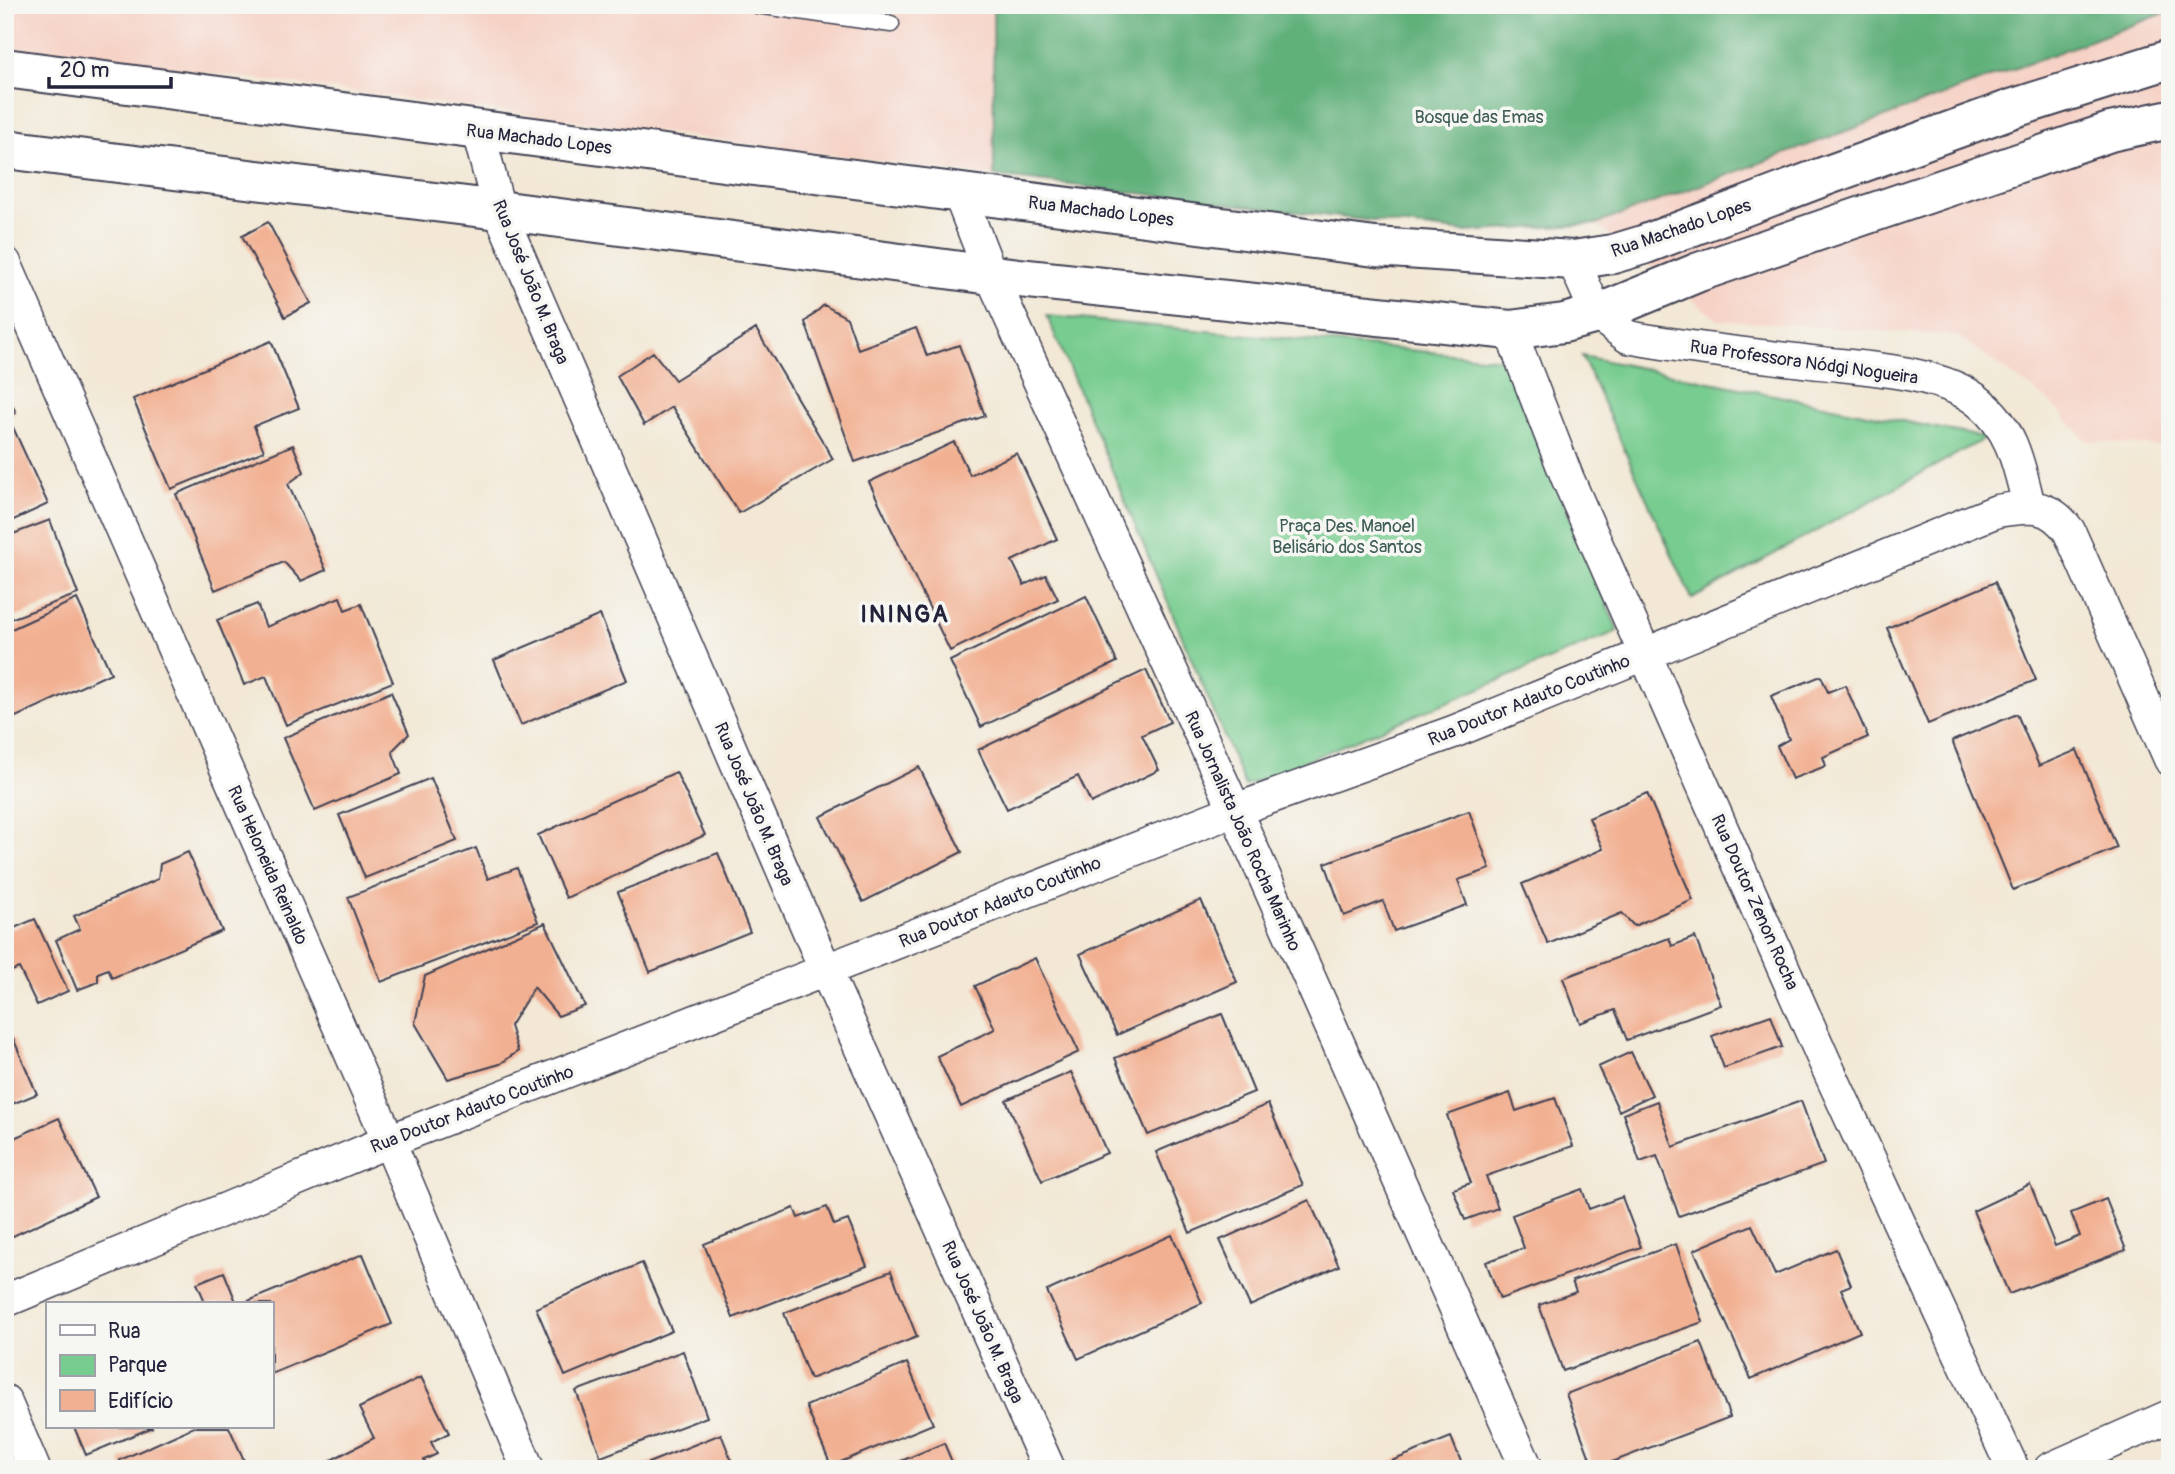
<svg xmlns="http://www.w3.org/2000/svg" width="2175" height="1474" viewBox="0 0 2175 1474" font-family="Pangolin,sans-serif">
<rect width="100%" height="100%" fill="#f6f6f2"/>
<filter id="ink" filterUnits="userSpaceOnUse"><feTurbulence type="fractalNoise" baseFrequency=".0143" numOctaves="2"/><feDisplacementMap in="SourceGraphic" scale="14" xChannelSelector="R" yChannelSelector="G"/><feConvolveMatrix kernelMatrix="1 2 1 2 8 2 1 2 1" color-interpolation-filters="sRGB"/></filter>
<filter id="wash" filterUnits="userSpaceOnUse"><feTurbulence type="fractalNoise" baseFrequency=".00686" numOctaves="4" result="noise"/><feDisplacementMap in="SourceGraphic" scale="28" xChannelSelector="R" yChannelSelector="G"/><feGaussianBlur stdDeviation="1.57" result="paint"/><feColorMatrix in="noise" values="0 0 0 0 0 0 0 0 0 0 0 0 0 0 0 0 0 1.4 0 .05"/><feComposite in="paint" operator="in"/></filter>
<g filter="url(#wash)">
<rect width="100%" height="100%" fill="#f2e8d5"/>
<path fill="#f6d1c5" d="M 5,5 L 2170,5 L 2170,447 L 2087,441 L 2049,401 L 1958,336 L 1718,320 L 1596,224 L 1465,232 L 994,176 L 5,46 Z"/>
<path fill="#77cc8f" stroke="#4c7765" stroke-width="2" d="M 1047,316 L 1503,359 L 1618,631 L 1245,786 Z
M 1582,356 L 1986,438 L 1692,599 Z"/>
<path fill="#61b07a" stroke="#42695a" stroke-width="2" d="M 993,5 L 2170,5 L 2170,11 L 1596,224 L 1465,232 L 994,176 Z"/>
<g id="blocks">
<path fill="#f2b092" d="M 268,222 L 311,303 L 285,317 L 242,236 Z
M 824,305 L 847,318 L 858,349 L 916,328 L 927,356 L 959,345 L 985,416 L 855,462 L 805,322 Z
M 756,329 L 833,459 L 739,513 L 672,407 L 644,425 L 617,376 L 653,352 L 675,380 Z
M 271,341 L 299,408 L 254,426 L 264,451 L 171,489 L 133,399 Z
M 5,390 L 16,413 L 5,418 Z
M 11,423 L 48,504 L 5,524 L 5,426 Z
M 954,442 L 970,475 L 1017,453 L 1057,539 L 1012,561 L 1024,585 L 1046,575 L 1058,599 L 950,651 L 869,482 Z
M 293,445 L 304,472 L 288,484 L 326,570 L 301,581 L 284,562 L 215,590 L 176,494 Z
M 50,520 L 78,594 L 5,621 L 5,537 Z
M 1995,582 L 2036,680 L 1928,724 L 1887,628 Z
M 1086,596 L 1117,662 L 981,727 L 950,661 Z
M 340,597 L 345,610 L 361,604 L 393,682 L 286,725 L 266,676 L 244,685 L 217,620 L 257,604 L 266,627 Z
M 77,599 L 111,673 L 5,722 L 5,703 L 9,701 L 5,693 L 5,632 Z
M 600,615 L 627,680 L 521,725 L 494,660 Z
M 1146,670 L 1170,722 L 1142,735 L 1159,770 L 1091,803 L 1078,776 L 1007,809 L 978,750 Z
M 1821,676 L 1828,692 L 1845,685 L 1868,737 L 1823,757 L 1826,766 L 1792,779 L 1777,746 L 1789,739 L 1771,696 Z
M 391,692 L 409,734 L 392,751 L 401,774 L 315,811 L 283,738 Z
M 2017,714 L 2039,766 L 2077,750 L 2117,848 L 2013,890 L 1952,741 Z
M 919,767 L 962,852 L 863,902 L 820,817 Z
M 676,772 L 705,835 L 566,898 L 538,835 Z
M 431,778 L 457,841 L 365,878 L 339,815 Z
M 1647,793 L 1693,900 L 1634,926 L 1622,913 L 1548,944 L 1522,884 L 1603,849 L 1589,818 Z
M 1469,811 L 1490,869 L 1458,880 L 1467,905 L 1394,931 L 1383,901 L 1344,916 L 1325,863 Z
M 476,848 L 488,879 L 517,868 L 538,922 L 381,982 L 348,897 Z
M 188,852 L 222,931 L 112,978 L 108,969 L 98,973 L 98,982 L 77,990 L 56,940 L 80,929 L 74,916 L 158,879 L 160,864 Z
M 718,853 L 750,932 L 650,972 L 618,892 Z
M 1201,900 L 1237,982 L 1117,1035 L 1080,954 Z
M 35,919 L 68,991 L 37,1005 L 19,968 L 5,974 L 5,932 Z
M 545,923 L 585,1006 L 558,1016 L 534,987 L 510,1026 L 518,1051 L 500,1064 L 448,1079 L 415,1023 L 425,976 Z
M 1695,937 L 1721,1005 L 1627,1040 L 1615,1010 L 1580,1023 L 1563,978 L 1669,938 L 1672,946 Z
M 1035,958 L 1079,1052 L 961,1107 L 937,1056 L 995,1029 L 975,986 Z
M 1222,1014 L 1254,1092 L 1148,1135 L 1115,1058 Z
M 1771,1015 L 1782,1047 L 1724,1068 L 1712,1036 Z
M 13,1038 L 37,1094 L 5,1107 L 5,1041 Z
M 1631,1052 L 1652,1095 L 1619,1111 L 1598,1067 Z
M 1071,1072 L 1107,1153 L 1042,1181 L 1006,1100 Z
M 1510,1093 L 1516,1111 L 1555,1098 L 1573,1146 L 1486,1176 L 1498,1208 L 1465,1220 L 1453,1189 L 1471,1183 L 1447,1115 Z
M 1657,1101 L 1673,1147 L 1801,1101 L 1824,1164 L 1679,1216 L 1657,1156 L 1640,1162 L 1623,1114 Z
M 1268,1104 L 1303,1185 L 1190,1233 L 1156,1152 Z
M 59,1118 L 96,1197 L 11,1237 L 5,1224 L 5,1142 Z
M 2030,1184 L 2055,1246 L 2080,1236 L 2071,1213 L 2106,1199 L 2126,1250 L 2009,1294 L 1973,1211 Z
M 1582,1189 L 1589,1209 L 1622,1197 L 1641,1247 L 1500,1299 L 1486,1262 L 1524,1248 L 1512,1215 Z
M 1309,1200 L 1339,1266 L 1250,1306 L 1220,1240 Z
M 827,1207 L 834,1225 L 848,1220 L 867,1266 L 733,1318 L 704,1244 L 794,1208 L 798,1218 Z
M 1752,1225 L 1775,1275 L 1836,1249 L 1851,1285 L 1841,1289 L 1860,1332 L 1751,1379 L 1694,1250 Z
M 1172,1235 L 1202,1303 L 1078,1359 L 1047,1291 Z
M 1676,1244 L 1703,1322 L 1563,1371 L 1539,1305 L 1576,1292 L 1572,1281 Z
M 363,1254 L 392,1324 L 271,1374 L 271,1304 L 241,1304 Z
M 642,1263 L 672,1331 L 565,1376 L 536,1308 Z
M 891,1271 L 917,1337 L 810,1379 L 784,1313 Z
M 224,1272 L 237,1304 L 206,1304 L 197,1283 Z
M 1701,1342 L 1730,1417 L 1594,1469 L 1566,1394 Z
M 683,1351 L 707,1417 L 601,1457 L 576,1391 Z
M 907,1363 L 933,1424 L 831,1466 L 806,1406 Z
M 421,1377 L 449,1433 L 431,1442 L 437,1454 L 424,1460 L 428,1469 L 335,1469 L 331,1460 L 374,1438 L 359,1408 Z
M 74,1427 L 153,1427 L 86,1455 Z
M 194,1427 L 229,1427 L 248,1469 L 123,1469 L 120,1460 Z
M 721,1434 L 735,1469 L 633,1469 Z
M 1451,1437 L 1464,1469 L 1372,1469 Z
M 944,1443 L 955,1469 L 882,1469 Z"/>
</g>
</g>
<g filter="url(#ink)">
<use href="#blocks" fill-opacity="0" stroke="#414052" stroke-width="2"/>
<g fill="none" stroke-linecap="round" stroke-linejoin="round">
<defs>
<path id="service" d="M 757,5 L 891,24"/>
<path id="minor" d="M 478,131 L 499,210 L 826,971 L 1049,1469
M 959,193 L 991,275 L 1235,810 L 1527,1469
M 1573,260 L 1597,314 L 1628,337 C 1691,349 1756,355 1820,363 C 1866,368 1943,372 1979,402 C 2013,429 2019,466 2029,506
M 5,263 L 389,1141 L 528,1469
M 1510,330 L 1567,477 L 1823,1058 L 2013,1469
M 5,1301 L 389,1141 L 1235,810 L 1453,732 L 1997,511 C 2028,506 2048,502 2069,531 L 2170,759
M 5,1401 L 34,1469
M 2050,1469 L 2170,1416"/>
<path id="tertiary" d="M 5,68 L 1375,247 L 1573,260 L 1613,254 L 1643,245 L 1820,178 L 2011,109 L 2170,59
M 5,149 L 499,210 L 991,275 L 1510,330 L 1564,323 L 1597,314 L 1699,272 L 1827,228 L 2110,132 L 2170,119"/>
</defs>
<use href="#service" stroke="#414052" stroke-width="19"/>
<use href="#minor" stroke="#414052" stroke-width="35"/>
<use href="#tertiary" stroke="#414052" stroke-width="42"/>
<use href="#service" stroke="#fff" stroke-width="16"/>
<use href="#minor" stroke="#fff" stroke-width="32"/>
<use href="#tertiary" stroke="#fff" stroke-width="38"/>
</g>
</g>
<g text-anchor="middle" stroke-width="7" stroke-linejoin="round" paint-order="stroke">
<g font-size="18" fill="#405e58" stroke="#f6f6f2">
<text x="1479" y="123">Bosque das Emas</text>
<text x="1347" y="532">Praça Des. Manoel<tspan x="1347" dy="21">Belisário dos Santos</tspan></text>
</g>
<g font-size="18" fill="#22223b" stroke="#f6f6f2">
<text transform="translate(539 139) rotate(7)" y="6">Rua Machado Lopes</text>
<text transform="translate(1101 211) rotate(7)" y="6">Rua Machado Lopes</text>
<text transform="translate(1681 228) rotate(-19)" y="6">Rua Machado Lopes</text>
<text transform="translate(531 282) rotate(68)" y="6">Rua José João M. Braga</text>
<text transform="translate(1804 362) rotate(8)" y="6">Rua Professora Nódgi Nogueira</text>
<text transform="translate(1529 700) rotate(-22)" y="6">Rua Doutor Adauto Coutinho</text>
<text transform="translate(754 804) rotate(67)" y="6">Rua José João M. Braga</text>
<text transform="translate(1243 831) rotate(66)" y="6">Rua Jornalista João Rocha Marinho</text>
<text transform="translate(268 865) rotate(66)" y="6">Rua Heloneida Reinaldo</text>
<text transform="translate(1000 902) rotate(-22)" y="6">Rua Doutor Adauto Coutinho</text>
<text transform="translate(1755 902) rotate(66)" y="6">Rua Doutor Zenon Rocha</text>
<text transform="translate(472 1109) rotate(-21)" y="6">Rua Doutor Adauto Coutinho</text>
<text transform="translate(983 1322) rotate(66)" y="6">Rua José João M. Braga</text>
</g>
<g font-size="24" font-weight="bold" letter-spacing="2" fill="#22223b" stroke="#f6f6f2">
<text x="905" y="622">ININGA</text>
</g>
</g>
<rect width="2175" height="1474" fill="none" stroke="#f6f6f2" stroke-width="28"/>
<rect x="46" y="1302" width="228" height="126" fill="#f6f6f2" stroke="#a1a1a9" stroke-width="2"/>
<rect x="60" y="1325" width="35" height="10" fill="#ffffff" stroke="#a1a1a9" stroke-width="2"/>
<text x="108" y="1338" font-size="21" fill="#22223b">Rua</text>
<rect x="60" y="1355" width="35" height="21" fill="#77cc8f" stroke="#a1a1a9" stroke-width="2"/>
<text x="108" y="1372" font-size="21" fill="#22223b">Parque</text>
<rect x="60" y="1390" width="35" height="21" fill="#f2b092" stroke="#a1a1a9" stroke-width="2"/>
<text x="108" y="1408" font-size="21" fill="#22223b">Edifício</text>
<path d="M49 77v10h122v-10" fill="none" stroke="#22223b" stroke-width="3.5"/>
<text x="60" y="77" font-size="21" fill="#22223b" stroke="#f6f6f2" stroke-width="5" paint-order="stroke">20 m</text>
</svg>
